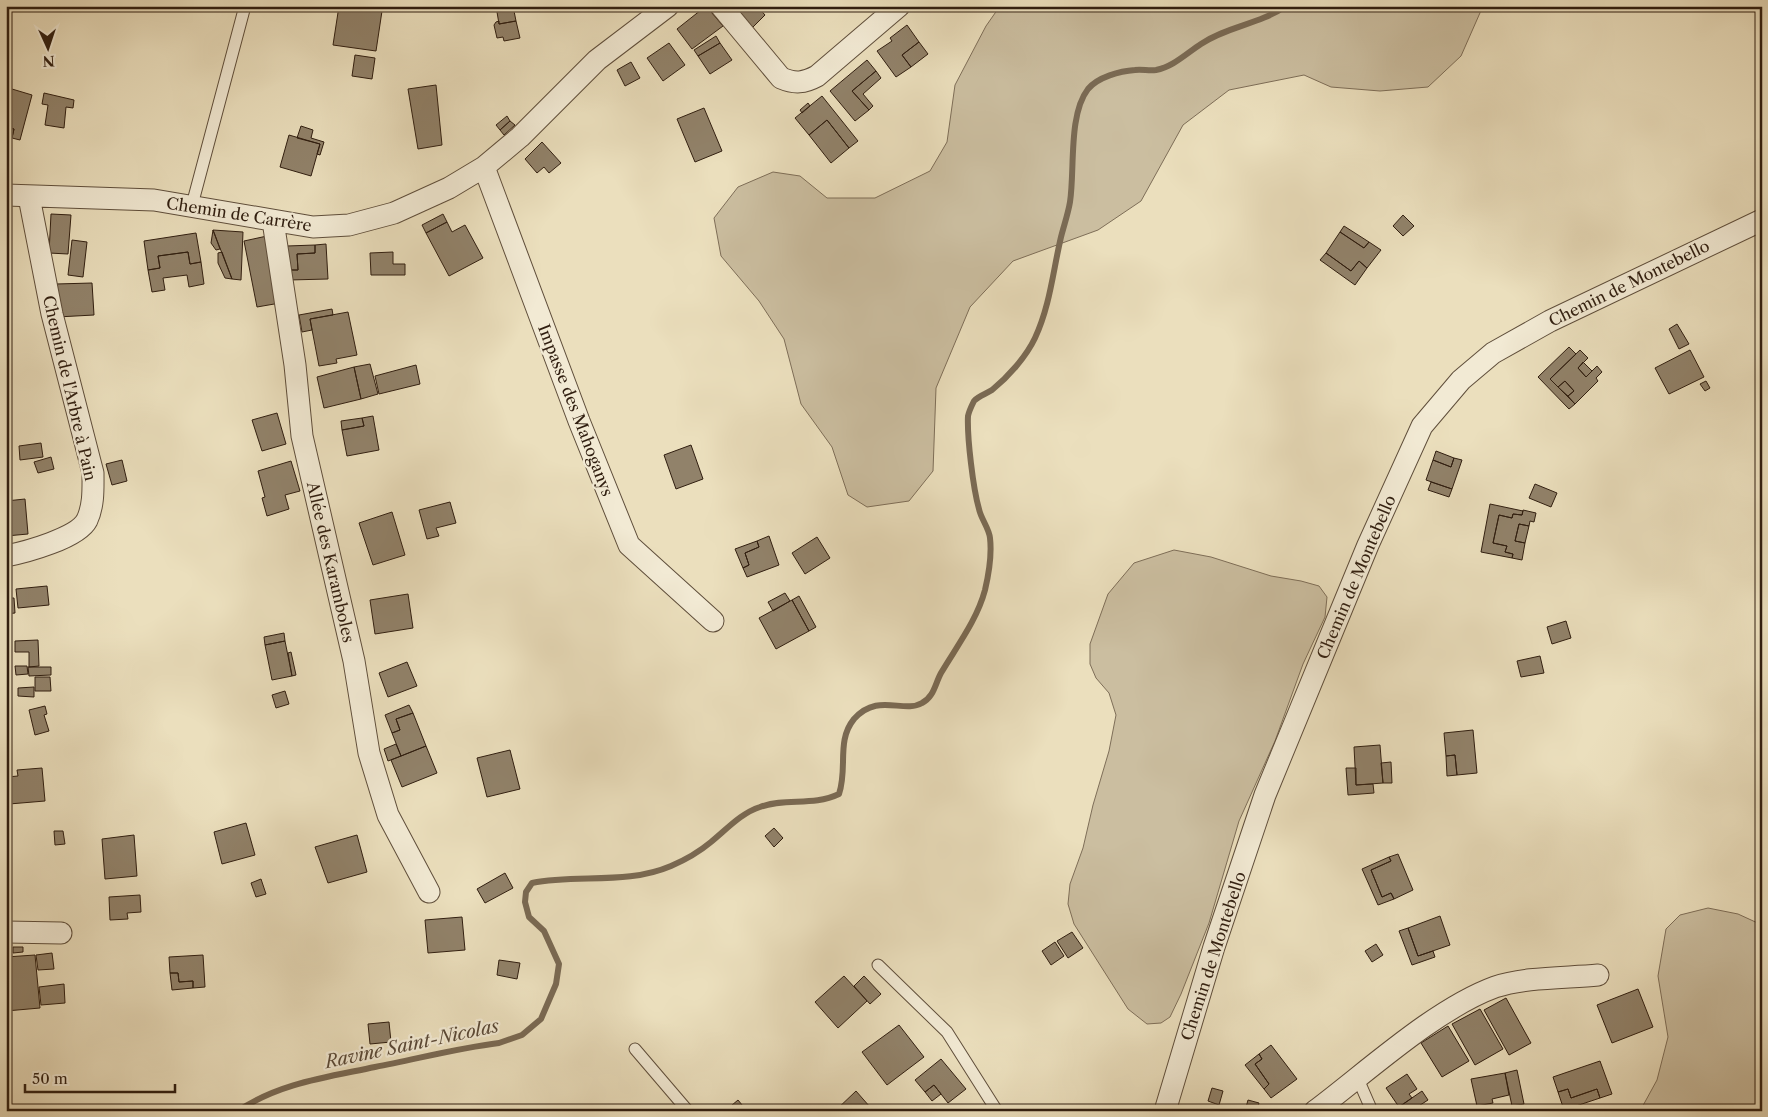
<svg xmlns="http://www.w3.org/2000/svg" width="1768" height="1117" viewBox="0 0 1768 1117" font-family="'Libre Caslon Text',serif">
<rect width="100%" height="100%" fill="#ebdfbd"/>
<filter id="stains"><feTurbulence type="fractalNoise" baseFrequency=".004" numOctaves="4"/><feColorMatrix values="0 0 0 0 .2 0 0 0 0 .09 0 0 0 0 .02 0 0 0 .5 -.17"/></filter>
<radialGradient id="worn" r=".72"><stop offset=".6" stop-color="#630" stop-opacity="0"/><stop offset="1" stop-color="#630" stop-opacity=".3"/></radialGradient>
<path fill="#cbbea0" stroke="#7e6e58" d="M 1000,6 L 1483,6 L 1461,56 L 1428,87 L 1380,91 L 1331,87 L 1304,75 L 1229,90 L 1183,125 L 1141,201 L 1098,230 L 1013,261 L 970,307 L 936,388 L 933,471 L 909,501 L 867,507 L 848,495 L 832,447 L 801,404 L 784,339 L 759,301 L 721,256 L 714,218 L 738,187 L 773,172 L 800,176 L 827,198 L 875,198 L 930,171 L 947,142 L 955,85 L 986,26 Z
M 1174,550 L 1211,557 L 1271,576 L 1301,581 L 1319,586 L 1327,597 L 1325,617 L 1303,664 L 1275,741 L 1239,821 L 1209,923 L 1181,994 L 1170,1017 L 1161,1023 L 1147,1024 L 1128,1009 L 1074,924 L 1068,904 L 1070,884 L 1083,848 L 1093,805 L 1109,751 L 1116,715 L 1109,693 L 1096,678 L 1090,664 L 1090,644 L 1108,594 L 1134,563 Z
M 1708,908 L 1738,914 L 1762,925 L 1762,1111 L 1640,1111 L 1657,1080 L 1668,1037 L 1658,976 L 1666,929 L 1680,915 Z"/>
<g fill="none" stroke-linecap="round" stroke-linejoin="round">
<path stroke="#7a6a54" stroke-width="6" d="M 238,1111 C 279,1083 328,1077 375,1067 C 417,1059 458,1048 499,1043 L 522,1035 L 541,1019 L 556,984 L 559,964 L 544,931 L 529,917 L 525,902 L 526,892 L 532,883 C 578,874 627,885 671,866 C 685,860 699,852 711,842 C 726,830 741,813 760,807 C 787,797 812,807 839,794 C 848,768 836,741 854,719 C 878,692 903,714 922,703 C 934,697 935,684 941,673 C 957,646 977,620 985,590 C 989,573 992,555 990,538 C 989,528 981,519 979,509 C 973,488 967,437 968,416 C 969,411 972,405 974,401 C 978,396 986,394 992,390 C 1008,377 1026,357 1035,338 C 1050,306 1053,271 1061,237 C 1064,225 1068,214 1070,202 C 1075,170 1068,115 1088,89 C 1098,77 1120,71 1135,70 C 1142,69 1149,71 1156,70 C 1173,67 1187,53 1201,44 C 1228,26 1258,25 1286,6"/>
</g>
<path fill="#91826a" stroke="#301e10" d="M 339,6 L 382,11 L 376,51 L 333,45 Z
M 496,6 L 513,6 L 516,21 L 499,24 Z
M 706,6 L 723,26 L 692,49 L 677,29 Z
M 740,6 L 757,6 L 765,15 L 752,28 L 736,10 Z
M 499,21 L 499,24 L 516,21 L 520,38 L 504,41 L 503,37 L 497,38 L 494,25 L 496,22 Z
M 907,25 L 919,42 L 902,55 L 911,67 L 896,77 L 877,51 L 892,41 L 890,38 Z
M 716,36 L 720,43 L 698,56 L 694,50 Z
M 919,42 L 928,54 L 911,67 L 902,55 Z
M 669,43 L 685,65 L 663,81 L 647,58 Z
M 720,43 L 732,60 L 710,74 L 698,56 Z
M 355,55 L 375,58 L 372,79 L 352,76 Z
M 867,60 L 876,71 L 852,91 L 869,110 L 855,121 L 830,91 Z
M 631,62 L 640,78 L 625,86 L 617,70 Z
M 876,71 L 881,78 L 863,94 L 873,106 L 869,110 L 852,91 Z
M 436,85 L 442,145 L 418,149 L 408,89 Z
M 12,89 L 32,95 L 20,140 L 12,138 L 14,129 L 6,127 L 9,109 L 7,109 Z
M 44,93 L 74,100 L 73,108 L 66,107 L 64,128 L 45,125 L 48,105 L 42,104 Z
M 822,96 L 858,141 L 849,148 L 827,120 L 809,135 L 795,118 Z
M 808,103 L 810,106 L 802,113 L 800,110 Z
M 704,108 L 722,151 L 695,162 L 677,119 Z
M 507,116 L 510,121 L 500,130 L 496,125 Z
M 827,120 L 849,148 L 831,163 L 809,135 Z
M 510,121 L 515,125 L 504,135 L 500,130 Z
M 301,126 L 313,130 L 311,138 L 324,142 L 320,155 L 317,154 L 320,144 L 297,138 Z
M 6,127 L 14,129 L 12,138 L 6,136 Z
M 289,135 L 320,144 L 311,176 L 280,167 Z
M 542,142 L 561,163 L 549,173 L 544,167 L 537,173 L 525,159 Z
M 51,214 L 71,215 L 68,254 L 49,253 Z
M 443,214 L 447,222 L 426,233 L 422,225 Z
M 1403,215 L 1414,226 L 1403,236 L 1393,226 Z
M 447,222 L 452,232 L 465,225 L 483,258 L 449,276 L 426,233 Z
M 1344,226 L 1369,242 L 1364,248 L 1340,232 Z
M 213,230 L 243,232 L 241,280 L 232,279 Z
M 213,230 L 220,249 L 216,250 L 211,243 Z
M 1340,232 L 1364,248 L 1369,242 L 1381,250 L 1367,268 L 1359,261 L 1351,271 L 1326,253 Z
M 196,233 L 201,262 L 190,264 L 188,252 L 158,256 L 160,268 L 148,270 L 144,241 Z
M 267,236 L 280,303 L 257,307 L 244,241 Z
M 72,240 L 87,242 L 83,277 L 68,275 Z
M 326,244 L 328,279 L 289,280 L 289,270 L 298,270 L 297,254 L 315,253 L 315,245 Z
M 315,245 L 315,253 L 297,254 L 298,270 L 289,270 L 287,246 Z
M 188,252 L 190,264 L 201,262 L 204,284 L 189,287 L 187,275 L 163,278 L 165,290 L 152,292 L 148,270 L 160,268 L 158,256 Z
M 222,252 L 232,279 L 225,278 L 218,263 L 218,253 Z
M 393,252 L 393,264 L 405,264 L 405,275 L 371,275 L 370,253 Z
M 1326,253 L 1351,271 L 1359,261 L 1367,268 L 1355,285 L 1320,260 Z
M 92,283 L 94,315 L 57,317 L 56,284 Z
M 332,309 L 333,315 L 310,319 L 312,330 L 302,332 L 299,315 Z
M 348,312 L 357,355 L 336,359 L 337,363 L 319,366 L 310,319 Z
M 1677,324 L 1689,344 L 1679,349 L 1669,329 Z
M 1569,347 L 1576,354 L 1550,379 L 1575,404 L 1569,409 L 1538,377 Z
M 1580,350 L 1588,358 L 1578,368 L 1586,377 L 1597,366 L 1602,372 L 1596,378 L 1598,381 L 1575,404 L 1568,396 L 1574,391 L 1565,381 L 1558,387 L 1550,379 Z
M 1690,350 L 1704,377 L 1669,394 L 1655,368 Z
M 1583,362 L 1592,371 L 1586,377 L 1578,368 Z
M 370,364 L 378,394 L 361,399 L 354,367 Z
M 416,365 L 420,384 L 379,394 L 375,376 Z
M 354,367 L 361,399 L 324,408 L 317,377 Z
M 1565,381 L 1574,391 L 1568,396 L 1558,387 Z
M 1706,381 L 1710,388 L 1705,391 L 1700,384 Z
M 277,413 L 286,444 L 262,451 L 252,420 Z
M 373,416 L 379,450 L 347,456 L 342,430 L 364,426 L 362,418 Z
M 362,418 L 364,426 L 342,430 L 341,421 Z
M 41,443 L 43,457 L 20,460 L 19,446 Z
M 691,445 L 703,479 L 676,489 L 664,455 Z
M 1436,451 L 1454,458 L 1451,467 L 1433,460 Z
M 51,457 L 54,469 L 38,473 L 34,462 Z
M 1454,458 L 1462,460 L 1452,489 L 1426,480 L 1433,460 L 1451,467 Z
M 122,460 L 127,481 L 112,485 L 106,464 Z
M 291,461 L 300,491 L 285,495 L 289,509 L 267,516 L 262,498 L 265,497 L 258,471 Z
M 1431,482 L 1452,489 L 1449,497 L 1428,490 Z
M 1535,484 L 1557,493 L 1551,507 L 1529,498 Z
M 25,499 L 28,534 L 6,536 L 6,501 Z
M 450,502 L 456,523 L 436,528 L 439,536 L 427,539 L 419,510 Z
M 1490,504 L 1523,511 L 1522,515 L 1513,514 L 1512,518 L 1499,515 L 1493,543 L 1507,546 L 1505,552 L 1513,554 L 1512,558 L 1481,552 Z
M 1523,510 L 1536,513 L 1534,522 L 1530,521 L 1529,526 L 1519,524 L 1515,541 L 1525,543 L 1522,560 L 1512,558 L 1513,554 L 1505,552 L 1507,546 L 1493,543 L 1499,515 L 1512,518 L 1513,514 L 1522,515 Z
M 392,512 L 405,555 L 373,565 L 359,523 Z
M 1519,524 L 1529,526 L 1525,543 L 1515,541 Z
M 769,536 L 779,565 L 747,577 L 743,568 L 749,565 L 745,553 L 759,547 L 757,541 Z
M 817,537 L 830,558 L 805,574 L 792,553 Z
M 757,541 L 759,547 L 745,553 L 749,565 L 743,568 L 735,549 Z
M 47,586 L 49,605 L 18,608 L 16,589 Z
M 785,593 L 790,601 L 773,611 L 768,602 Z
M 408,594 L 413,628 L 375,634 L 370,600 Z
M 799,596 L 816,627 L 809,631 L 792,600 Z
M 6,598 L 14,598 L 15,613 L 6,614 Z
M 792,600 L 809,631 L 776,649 L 759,618 Z
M 1566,621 L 1571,638 L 1552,644 L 1547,627 Z
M 284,633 L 285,641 L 265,645 L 264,637 Z
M 38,640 L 39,666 L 29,667 L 29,652 L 15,652 L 15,641 Z
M 285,641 L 292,676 L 272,680 L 265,645 Z
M 291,652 L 296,675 L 292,676 L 288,653 Z
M 1540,656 L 1544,673 L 1521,677 L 1517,661 Z
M 407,662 L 417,686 L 388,697 L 379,673 Z
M 15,666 L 27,666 L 28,674 L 16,675 Z
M 28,667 L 51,667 L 51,675 L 29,676 Z
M 35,677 L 50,677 L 51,691 L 35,691 Z
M 34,687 L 34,697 L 18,696 L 18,688 Z
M 285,691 L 289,704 L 276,708 L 272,695 Z
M 409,705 L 413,713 L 396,719 L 400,730 L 392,733 L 385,715 Z
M 45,706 L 47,714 L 44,715 L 49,731 L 35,735 L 29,710 Z
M 413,713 L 426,746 L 401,756 L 392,733 L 400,730 L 396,719 Z
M 1473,730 L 1477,773 L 1457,775 L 1455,755 L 1446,756 L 1444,733 Z
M 396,744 L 401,756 L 388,761 L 384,749 Z
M 1380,745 L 1383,783 L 1356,785 L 1354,747 Z
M 426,746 L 437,773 L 402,787 L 391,760 Z
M 510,750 L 520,789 L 487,797 L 477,758 Z
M 1455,755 L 1457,775 L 1447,776 L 1446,756 Z
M 1391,762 L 1392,783 L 1383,783 L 1381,763 Z
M 42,768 L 45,801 L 9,804 L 7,777 L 18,776 L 17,770 Z
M 1346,768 L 1356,768 L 1356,785 L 1373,784 L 1374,793 L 1348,795 Z
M 246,823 L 255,855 L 222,864 L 214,832 Z
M 774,828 L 783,838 L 774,847 L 765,836 Z
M 54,831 L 63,831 L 65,844 L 55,845 Z
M 134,835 L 137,876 L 105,879 L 102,839 Z
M 357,835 L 367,872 L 328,883 L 315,847 Z
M 1398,854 L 1413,890 L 1394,899 L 1391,893 L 1382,897 L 1371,870 L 1391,861 L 1389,857 Z
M 1389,857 L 1391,861 L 1371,870 L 1382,897 L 1391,893 L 1394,899 L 1378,905 L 1362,869 Z
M 505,873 L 513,888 L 485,903 L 477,889 Z
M 261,879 L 266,894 L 256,897 L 251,883 Z
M 140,895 L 141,912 L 127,913 L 128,919 L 110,920 L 109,897 Z
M 1440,916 L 1450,945 L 1418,956 L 1408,928 Z
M 462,917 L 465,950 L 428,953 L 425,920 Z
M 1408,928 L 1418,956 L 1433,951 L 1435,957 L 1412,965 L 1399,931 Z
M 1072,932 L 1083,948 L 1068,958 L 1057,941 Z
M 1055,942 L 1064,956 L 1051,965 L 1042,951 Z
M 1376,944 L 1383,955 L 1372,962 L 1365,951 Z
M 13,947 L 23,947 L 23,952 L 13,953 Z
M 52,953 L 54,969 L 38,970 L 36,955 Z
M 35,955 L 40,1008 L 6,1011 L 6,957 Z
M 203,955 L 205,987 L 193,988 L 193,981 L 179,982 L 178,973 L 170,973 L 169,957 Z
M 499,960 L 520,963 L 517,979 L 497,975 Z
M 170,973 L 178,973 L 179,982 L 193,981 L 193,988 L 172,990 Z
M 844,976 L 867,1001 L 838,1028 L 815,1002 Z
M 864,976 L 881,994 L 870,1004 L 854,986 Z
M 64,984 L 65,1003 L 41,1005 L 39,987 Z
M 1638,989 L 1653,1027 L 1612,1043 L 1597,1005 Z
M 1506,998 L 1531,1043 L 1509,1055 L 1484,1010 Z
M 1480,1009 L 1503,1049 L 1475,1065 L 1452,1024 Z
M 389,1022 L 391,1042 L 370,1044 L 368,1024 Z
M 899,1025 L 924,1057 L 887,1085 L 862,1052 Z
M 1448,1026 L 1469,1061 L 1442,1077 L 1421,1043 Z
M 1271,1045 L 1297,1079 L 1271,1098 L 1264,1089 L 1269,1084 L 1255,1064 L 1262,1059 L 1259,1054 Z
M 1259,1054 L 1262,1059 L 1255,1064 L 1269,1084 L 1264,1089 L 1245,1065 Z
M 941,1059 L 966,1089 L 948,1103 L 934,1085 L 925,1092 L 915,1080 Z
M 1600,1061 L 1612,1094 L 1600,1098 L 1597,1089 L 1571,1098 L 1568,1089 L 1558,1092 L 1553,1077 Z
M 1517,1070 L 1524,1104 L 1512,1106 L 1505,1073 Z
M 1505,1073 L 1509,1095 L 1492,1099 L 1493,1103 L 1477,1106 L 1471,1079 Z
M 1407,1074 L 1417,1089 L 1409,1094 L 1412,1098 L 1399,1107 L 1386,1088 Z
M 934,1085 L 941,1094 L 932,1101 L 925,1092 Z
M 1212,1088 L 1223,1091 L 1219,1105 L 1208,1101 Z
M 1568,1089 L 1571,1098 L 1597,1089 L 1600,1098 L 1564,1110 L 1558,1092 Z
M 856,1091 L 870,1107 L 865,1111 L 859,1111 L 854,1106 L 849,1111 L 835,1111 Z
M 1422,1091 L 1428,1100 L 1411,1111 L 1393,1111 Z
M 738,1100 L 747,1111 L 725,1111 Z
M 1248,1100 L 1259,1103 L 1257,1111 L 1245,1111 Z"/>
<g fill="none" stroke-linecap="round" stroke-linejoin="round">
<defs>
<path id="lane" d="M 192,205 L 245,6
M 878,965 L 947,1032 L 997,1111
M 635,1049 L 688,1111
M 1358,1079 L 1372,1111"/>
<path id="street" d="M 721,6 L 781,78 C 795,84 804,83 817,76 L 899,6
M 484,167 L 579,421 L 629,545 L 713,621
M 6,195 L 154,200 L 313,227 L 349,225 L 394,213 L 449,188 L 484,167 L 520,137 L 597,60 L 668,6
M 273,221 L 295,365 L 302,436 L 354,661 L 369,753 L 388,815 L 429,892
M 6,556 C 26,552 78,538 87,520 C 94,505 93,488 93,473 L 52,314 L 29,197
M 6,932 L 61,933
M 1165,1111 L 1214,947 L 1265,795 L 1368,545 L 1422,426 L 1461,380 L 1493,353 L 1550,321 L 1762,220
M 1315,1111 C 1367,1072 1435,1009 1495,987 C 1524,977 1566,978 1598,975"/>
</defs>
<use href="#lane" stroke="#5f4e3b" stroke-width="13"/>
<use href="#street" stroke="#5f4e3b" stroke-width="23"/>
<use href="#lane" stroke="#f2ead4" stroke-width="11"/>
<use href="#street" stroke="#f2ead4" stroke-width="21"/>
</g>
<g text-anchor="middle" stroke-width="4.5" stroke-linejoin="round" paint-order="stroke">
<g font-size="16" fill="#301e10" stroke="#f2ead4">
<text transform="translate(239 214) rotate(9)" y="6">Chemin de Carrère</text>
<text transform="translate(1629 283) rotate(-26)" y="6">Chemin de Montebello</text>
<text transform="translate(70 388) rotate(77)" y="6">Chemin de l'Arbre à Pain</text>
<text transform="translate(576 410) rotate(69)" y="6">Impasse des Mahoganys</text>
<text transform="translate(331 562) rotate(77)" y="6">Allée des Karamboles</text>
<text transform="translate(1356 577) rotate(-67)" y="6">Chemin de Montebello</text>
<text transform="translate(1213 956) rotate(-72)" y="6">Chemin de Montebello</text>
</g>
<g font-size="18" font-style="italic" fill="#5b4a38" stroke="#f2ead4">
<text transform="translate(412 1044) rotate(-12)" y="6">Ravine Saint-Nicolas</text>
</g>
</g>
<rect width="1768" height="1117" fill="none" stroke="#ebdfbd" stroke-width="25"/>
<rect x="8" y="8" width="1753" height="1102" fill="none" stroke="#301e10" stroke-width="2.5"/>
<rect x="12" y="12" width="1743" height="1092" fill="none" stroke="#301e10"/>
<g transform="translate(48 48) rotate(177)" stroke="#f2ead4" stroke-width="4" paint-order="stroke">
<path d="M0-4L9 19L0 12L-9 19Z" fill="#301e10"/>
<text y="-8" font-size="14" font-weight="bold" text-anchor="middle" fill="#301e10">N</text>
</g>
<path d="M25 1084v8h150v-8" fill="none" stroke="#301e10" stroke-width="2.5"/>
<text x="32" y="1084" font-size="15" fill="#301e10" stroke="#f2ead4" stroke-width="4" paint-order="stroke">50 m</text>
<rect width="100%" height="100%" filter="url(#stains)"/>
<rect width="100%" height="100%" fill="url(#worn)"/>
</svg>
